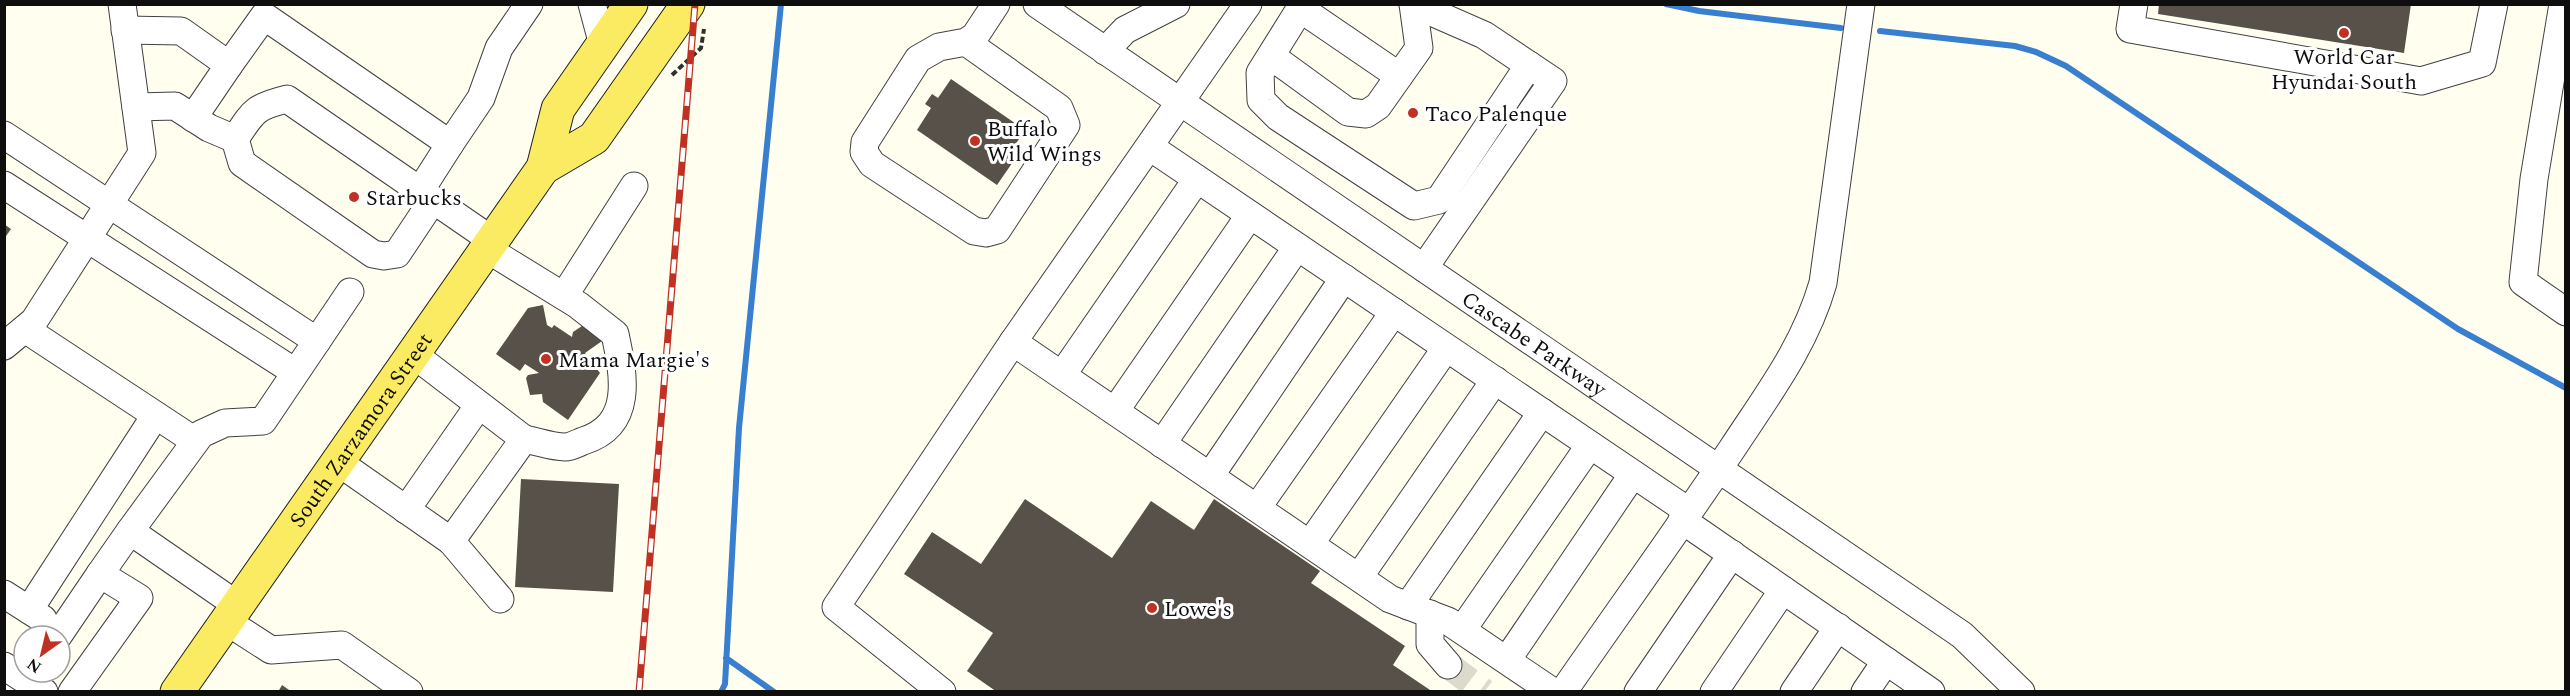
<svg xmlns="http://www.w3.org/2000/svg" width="2570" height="696" viewBox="0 0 2570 696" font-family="Spectral,serif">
<rect width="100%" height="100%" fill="#fffeef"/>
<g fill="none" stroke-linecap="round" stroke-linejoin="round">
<path stroke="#387fd0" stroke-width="6" d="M 1666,4 L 1699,11 L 1841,28
M 1880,31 L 2015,46 L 2036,52 L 2066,66 L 2458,329 L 2566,388
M 726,658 L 774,692
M 721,692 L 725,684 L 739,428 L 781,4"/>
</g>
<path fill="#57514a" d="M 2159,4 L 2411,4 L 2404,53 L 2158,14 Z
M 951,79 L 1025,130 L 1011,151 L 1017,156 L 997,185 L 917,130 L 931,108 L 925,104 L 932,94 L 938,98 Z
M 4,224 L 11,229 L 4,239 Z
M 543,305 L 547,325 L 552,328 L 554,325 L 572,337 L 573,332 L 588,322 L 602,341 L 585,353 L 600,373 L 568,420 L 543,402 L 542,394 L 530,395 L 526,378 L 528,375 L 539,373 L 525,364 L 520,371 L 496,354 L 528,308 Z
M 521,479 L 619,484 L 613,592 L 515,587 Z
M 1025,499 L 1112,558 L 1151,501 L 1194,530 L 1214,499 L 1320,571 L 1311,583 L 1405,646 L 1393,665 L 1433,692 L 997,692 L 967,671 L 993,633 L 904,574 L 932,532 L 981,564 Z
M 282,685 L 292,692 L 278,692 Z"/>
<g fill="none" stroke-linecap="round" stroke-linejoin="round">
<path stroke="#dbdacd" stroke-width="27" stroke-dasharray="27 14" stroke-linecap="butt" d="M 1448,665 L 1484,692"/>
<defs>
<g id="minor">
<path d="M 592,4 L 603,45"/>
<path id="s1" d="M 1037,4 L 1962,635 L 2021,692"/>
<path d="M 1303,4 L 1260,73 L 1261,100 L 1278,117 L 1414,206 L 1439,200 L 1529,65"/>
<path d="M 1413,4 L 1484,35 L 1553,81 L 1424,268"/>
<path d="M 2134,4 L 2130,29 L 2421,81 L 2482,63 L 2494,4"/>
<path d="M 2563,4 L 2534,179 L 2523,282 L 2566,312"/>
<path d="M 1301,9 L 1399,76"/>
<path d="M 125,30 L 181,31 L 229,65 L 193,118"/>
<path d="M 966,42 L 1059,108 L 1066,125 L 997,230 L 986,233 L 974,231 L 872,164 L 864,152 L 865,142 L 918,59 L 939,47 L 966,42 L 975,36 L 996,4"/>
<path d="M 1105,51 L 1125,30 L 1176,4"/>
<path d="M 1271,56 L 1348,112 L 1366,114 L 1378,106 L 1419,48 L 1413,4"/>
<path d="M 229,65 L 264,16 L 450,144 L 481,98 L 499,48 L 529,4"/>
<path d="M 136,107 L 175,106 L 209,128 L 235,139"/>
<path d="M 4,135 L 317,341"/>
<path d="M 1150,147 L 1688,511"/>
<path d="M 4,185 L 295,372"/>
<path d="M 420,191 L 450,144"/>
<path d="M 433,200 L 397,254 L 384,256 L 373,254 L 242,163 L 235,139 C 253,112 254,107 287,99 L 493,241"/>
<path d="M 487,249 L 578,305 L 615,334 C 624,376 634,425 583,441 C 578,443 571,447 565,447 C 552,447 536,441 524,439"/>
<path d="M 564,296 L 634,186"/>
<path d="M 25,329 L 195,441"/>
<path d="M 1013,342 L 1390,599 L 1448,621 L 1553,692"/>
<path d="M 4,346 L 34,321 L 142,153 L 122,4"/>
<path d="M 1062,375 L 1197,179"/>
<path d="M 1115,411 L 1250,215"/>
<path d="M 1162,444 L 1297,247"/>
<path d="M 338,462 L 451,541 L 524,439 L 413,354"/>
<path d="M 1210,476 L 1344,278"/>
<path d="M 1257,508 L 1394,312"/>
<path d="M 406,510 L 479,405"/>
<path d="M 1682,520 L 1931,692"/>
<path d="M 130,531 L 201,434 L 225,423 L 263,421 L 350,292"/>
<path d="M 451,541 L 500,599"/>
<path d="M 1310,544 L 1446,348"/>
<path d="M 1359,577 L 1495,380"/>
<path d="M 4,594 L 43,619"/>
<path d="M 1408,606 L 1542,412"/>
<path d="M 29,610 L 155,416"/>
<path d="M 1430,614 L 1430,644 L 1448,665"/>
<path d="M 226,621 L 271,650 L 342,645 L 409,692"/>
<path d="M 1462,630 L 1590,445"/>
<path d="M 58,636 L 100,574"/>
<path d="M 1507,660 L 1633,474"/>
<path d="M 4,666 L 44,692"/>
<path d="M 72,692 L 139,598 L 100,574 L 130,531 L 237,605"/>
<path d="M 942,692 L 836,607 L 1013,342 L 1248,4"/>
<path d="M 1563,692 C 1619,611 1677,531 1732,449 C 1768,394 1805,346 1823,283 L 1861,4"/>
<path d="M 1638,692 L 1732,554"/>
<path d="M 1714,692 L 1783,590"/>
<path d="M 1794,692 L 1838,627"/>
<path d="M 1865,692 L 1886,661"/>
</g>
<g id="major">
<path d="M 543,168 L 594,138 L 688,4"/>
<path id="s2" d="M 177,692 L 543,168 L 558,109 L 631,4"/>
</g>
</defs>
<use href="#minor" stroke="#414141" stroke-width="29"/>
<use href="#major" stroke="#1f1f1f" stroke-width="35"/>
<path stroke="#303030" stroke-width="4" stroke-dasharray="6 3" stroke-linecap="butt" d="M 672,75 L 701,48 L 704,29"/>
<use href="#minor" stroke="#fff" stroke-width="27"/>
<use href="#major" stroke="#fbeb63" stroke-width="33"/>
<defs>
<path id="rail" d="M 639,692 L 695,4"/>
</defs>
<use href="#rail" stroke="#c13123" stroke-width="7"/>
<use href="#rail" stroke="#fff" stroke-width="4.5" stroke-dasharray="14" stroke-linecap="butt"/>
</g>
<g fill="#c13123" stroke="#fff" stroke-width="2">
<circle cx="2344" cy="33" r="6"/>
<circle cx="1413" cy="113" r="6"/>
<circle cx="975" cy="141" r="6"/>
<circle cx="354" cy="197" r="6"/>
<circle cx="546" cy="359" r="6"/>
<circle cx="1152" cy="608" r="6"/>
</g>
<g text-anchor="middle" stroke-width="6" stroke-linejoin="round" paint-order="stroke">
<g font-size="22" fill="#0e0e0e" stroke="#fff" text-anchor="start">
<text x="2344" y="64" text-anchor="middle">World Car<tspan x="2344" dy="25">Hyundai South</tspan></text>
<text x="1425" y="121">Taco Palenque</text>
<text x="987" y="136">Buffalo<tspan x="987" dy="25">Wild Wings</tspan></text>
<text x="366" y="205">Starbucks</text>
<text x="558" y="367">Mama Margie's</text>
<text x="1164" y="616">Lowe's</text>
</g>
<g font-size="22" fill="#0e0e0e" stroke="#fff">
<text dy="8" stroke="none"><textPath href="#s1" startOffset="602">Cascabe Parkway</textPath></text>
<text dy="8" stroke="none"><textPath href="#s2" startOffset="320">South Zarzamora Street</textPath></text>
</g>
</g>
<rect width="2570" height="696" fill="none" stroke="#0e0e0e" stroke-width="12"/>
<g transform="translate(42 654) rotate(214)"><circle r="28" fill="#ffffff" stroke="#9f9f9f" stroke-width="1.5"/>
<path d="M0-4.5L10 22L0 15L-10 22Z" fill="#c13123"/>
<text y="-9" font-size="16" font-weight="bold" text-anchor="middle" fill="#0e0e0e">N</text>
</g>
</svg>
